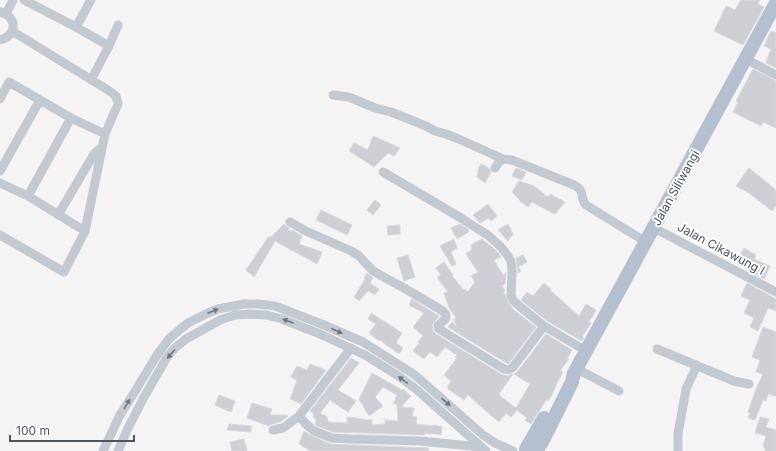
<svg xmlns="http://www.w3.org/2000/svg" width="776" height="451" viewBox="0 0 776 451" font-family="Inter,sans-serif">
<rect width="100%" height="100%" fill="#f5f3f3"/>
<path fill="#cdcfd5" stroke="#d7d9de" d="M 741,0 L 760,0 L 758,4 L 764,7 L 743,45 L 714,31 L 726,6 L 735,10 Z
M 771,31 L 776,33 L 776,68 L 766,63 L 771,49 L 764,46 Z
M 753,69 L 776,81 L 776,128 L 763,122 L 761,126 L 733,112 L 738,102 L 736,101 Z
M 373,136 L 400,148 L 394,156 L 388,153 L 374,167 L 349,151 L 354,143 L 368,150 Z
M 481,164 L 489,168 L 491,172 L 485,183 L 477,177 L 478,174 L 478,169 Z
M 516,168 L 526,172 L 522,180 L 512,176 Z
M 749,168 L 776,190 L 776,206 L 772,211 L 749,193 L 736,186 Z
M 519,181 L 534,186 L 548,197 L 550,194 L 565,202 L 555,214 L 532,202 L 528,207 L 520,201 L 520,200 L 512,192 Z
M 375,200 L 381,205 L 373,215 L 367,210 Z
M 488,204 L 497,216 L 491,221 L 488,218 L 480,223 L 473,215 Z
M 321,210 L 352,225 L 347,235 L 316,220 Z
M 284,224 L 289,228 L 288,230 L 294,231 L 302,236 L 299,244 L 322,252 L 317,264 L 275,241 L 254,277 L 246,270 L 269,236 L 271,237 Z
M 460,224 L 468,229 L 469,232 L 457,239 L 451,228 Z
M 508,224 L 513,234 L 508,241 L 498,230 Z
M 400,225 L 400,234 L 388,235 L 387,226 Z
M 454,239 L 457,248 L 451,252 L 456,264 L 452,266 L 440,246 Z
M 482,239 L 497,251 L 501,257 L 494,260 L 503,275 L 506,272 L 505,284 L 502,286 L 505,290 L 505,291 L 503,293 L 505,294 L 508,302 L 514,310 L 536,327 L 508,364 L 448,327 L 452,322 L 457,327 L 454,320 L 456,317 L 450,310 L 447,302 L 444,293 L 448,292 L 437,277 L 441,275 L 436,268 L 444,262 L 453,275 L 452,276 L 464,290 L 465,289 L 468,292 L 475,282 L 471,276 L 478,272 L 466,254 L 472,249 L 471,245 Z
M 744,248 L 756,255 L 754,259 L 770,266 L 764,279 L 752,273 L 752,272 L 736,263 Z
M 408,255 L 415,277 L 404,281 L 397,258 Z
M 523,255 L 527,262 L 518,267 L 521,271 L 518,273 L 516,258 Z
M 367,273 L 373,278 L 370,283 L 379,289 L 375,295 L 368,291 L 359,301 L 354,297 L 365,279 L 364,278 Z
M 544,283 L 551,289 L 550,290 L 579,316 L 586,304 L 596,310 L 589,322 L 591,323 L 582,337 L 584,338 L 582,341 L 547,321 L 521,300 L 527,292 L 533,296 Z
M 747,283 L 776,299 L 776,311 L 768,308 L 758,331 L 750,327 L 754,318 L 744,313 L 750,300 L 741,296 Z
M 412,299 L 439,316 L 432,325 L 433,331 L 436,334 L 501,374 L 507,376 L 513,374 L 499,394 L 501,396 L 500,396 L 516,408 L 530,384 L 514,374 L 518,371 L 546,334 L 572,350 L 567,359 L 569,359 L 560,371 L 563,372 L 557,383 L 552,395 L 548,401 L 546,400 L 540,410 L 537,414 L 531,424 L 525,420 L 527,418 L 517,410 L 511,417 L 506,413 L 499,422 L 479,405 L 468,395 L 464,400 L 447,388 L 451,381 L 444,375 L 457,358 L 455,357 L 457,355 L 445,347 L 437,357 L 430,352 L 424,359 L 413,351 L 419,343 L 418,342 L 423,336 L 413,327 L 424,313 L 409,305 Z
M 371,313 L 402,333 L 396,343 L 403,348 L 399,354 L 380,340 L 379,341 L 369,333 L 376,324 L 368,319 Z
M 763,327 L 776,332 L 776,396 L 768,394 L 766,401 L 763,400 L 755,420 L 748,418 L 750,413 L 748,412 L 756,389 L 763,374 L 756,372 L 760,360 L 752,357 Z
M 351,358 L 359,363 L 338,390 L 356,401 L 348,412 L 330,400 L 320,413 L 327,417 L 328,422 L 347,423 L 347,417 L 365,419 L 363,420 L 372,420 L 372,425 L 385,424 L 385,420 L 398,421 L 397,404 L 393,404 L 397,395 L 383,387 L 375,397 L 383,406 L 369,416 L 359,399 L 372,373 L 402,390 L 403,389 L 411,396 L 401,407 L 414,408 L 412,416 L 417,417 L 416,424 L 433,426 L 433,425 L 442,427 L 441,435 L 431,433 L 431,434 L 424,433 L 425,435 L 333,432 L 317,426 L 315,424 L 316,419 L 313,417 L 314,414 L 310,411 Z
M 310,364 L 326,370 L 301,404 L 290,399 L 297,380 L 291,377 L 297,366 L 307,370 Z
M 219,395 L 235,401 L 231,412 L 215,405 Z
M 252,403 L 272,409 L 270,415 L 286,415 L 288,416 L 280,422 L 272,424 L 269,426 L 247,418 Z
M 760,417 L 769,419 L 766,427 L 776,430 L 776,451 L 766,451 L 763,445 L 766,436 L 755,433 Z
M 229,424 L 251,426 L 251,432 L 227,430 Z
M 304,431 L 312,436 L 331,444 L 429,448 L 428,451 L 310,451 L 299,444 Z
M 244,439 L 247,451 L 232,451 L 230,442 Z"/>
<g fill="none" stroke-linecap="round" stroke-linejoin="round">
<path stroke="#c2c9d1" stroke-width="9" d="M 24,0 L 76,27 L 109,46 L 91,80
M 0,12 C 18,16 17,36 0,40
M 6,14 L 13,0
M 76,27 L 91,0
M 12,31 L 108,90 L 116,96 L 118,104 L 105,134
M 109,46 L 118,25
M 746,59 L 776,75
M 333,95 L 349,97 L 375,108 L 391,112 L 426,126 L 435,131 L 446,134 L 461,140 L 503,159
M 0,99 L 9,82 L 71,118 L 105,134 L 85,231 L 64,272 L 0,235
M 495,168 L 499,162 L 503,159 L 512,160 L 574,185 C 587,192 578,196 586,205 L 646,242
M 0,171 L 40,100
M 383,172 L 461,218 L 489,236 L 501,247 L 508,256 L 511,261 L 512,271 L 511,295 L 513,300 L 518,305 L 544,326 L 586,351
M 0,183 L 28,196 L 85,231
M 28,196 L 71,118
M 58,215 L 94,154 L 102,147
M 290,222 L 306,231 L 351,251 L 358,255 L 373,271 L 380,275 L 404,288 L 443,311 L 446,315 L 446,318 L 438,326 L 439,329 L 504,369 C 508,370 510,370 513,367 L 544,326
M 654,228 L 776,292
M 657,349 L 734,381 L 749,384
M 577,369 L 619,391
M 299,416 L 307,425 L 314,431 L 332,438 L 351,439 L 420,441 L 481,447
M 273,430 L 283,428 L 299,416 L 351,348
M 103,451 L 120,415 L 134,393 L 157,355 L 169,339 L 177,332 L 188,323 L 208,313 L 218,309 L 244,304 L 258,304 L 275,306 L 324,325 L 363,342 L 415,375 L 483,435 L 495,443 L 513,451
M 118,451 L 128,428 L 143,399 L 167,357 L 176,347 L 186,339 L 220,320 L 235,315 L 250,314 L 266,315 L 282,319 L 320,334 L 365,355 L 397,375 L 416,389 L 486,451
M 678,451 L 678,434 L 686,389 L 697,365"/>
<path stroke="#b4c0d0" stroke-width="14" d="M 526,449 L 544,418
M 536,451 L 542,442 L 572,382 L 574,373 L 586,351 L 776,3"/>
</g>
<defs><path id="oneway-solid" d="M-6-.8H1V-3.2L6.5 0L1 3.2V.8H-6Z"/></defs>
<g fill="#6f7782">
<use href="#oneway-solid" transform="translate(213 311) rotate(-21)"/>
<use href="#oneway-solid" transform="translate(288 321) rotate(-159)"/>
<use href="#oneway-solid" transform="translate(337 331) rotate(24)"/>
<use href="#oneway-solid" transform="translate(171 354) rotate(131)"/>
<use href="#oneway-solid" transform="translate(403 380) rotate(-143)"/>
<use href="#oneway-solid" transform="translate(446 402) rotate(41)"/>
<use href="#oneway-solid" transform="translate(127 404) rotate(-59)"/>
</g>
<g text-anchor="middle" stroke-width="4" stroke-linejoin="round" paint-order="stroke">
<g font-size="12" fill="#4b5460" stroke="#fff">
<text transform="translate(676 188) rotate(-61)" y="4">Jalan Siliwangi</text>
<text transform="translate(721 249) rotate(28)" y="4">Jalan Cikawung I</text>
</g>
</g>
<path d="M10 435v6h124v-6" fill="none" stroke="#4b5460" stroke-width="2"/>
<text x="16" y="435" font-size="12" fill="#4b5460" stroke="#ffffff" stroke-width="3" paint-order="stroke">100 m</text>
</svg>
